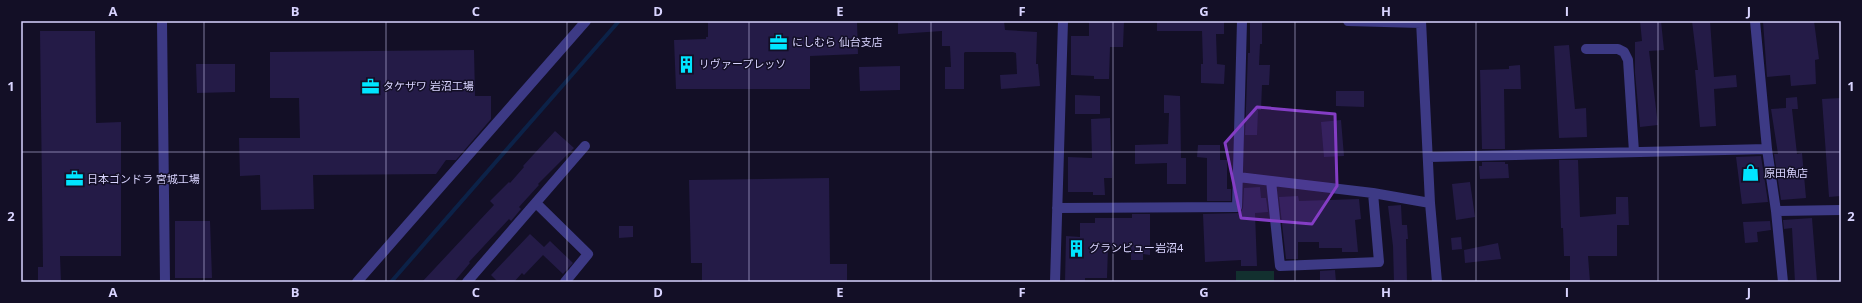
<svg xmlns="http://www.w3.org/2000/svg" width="1862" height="303" viewBox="0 0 1862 303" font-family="'Open Sans','Noto Sans JP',sans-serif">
<rect width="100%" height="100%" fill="#130f26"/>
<path fill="#12302f" d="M 1236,271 L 1274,271 L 1274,282 L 1236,282 Z"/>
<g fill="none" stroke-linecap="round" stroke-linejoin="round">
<path stroke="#0c2248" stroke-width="4" d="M 391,282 L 619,21"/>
</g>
<path fill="#241b47" d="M 708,21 L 857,21 L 858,54 L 810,56 L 810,89 L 676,89 L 674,40 L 706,39 L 706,37 L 708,37 Z
M 898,21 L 1004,21 L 1005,30 L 1037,32 L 1036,64 L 1038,64 L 1040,86 L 1001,89 L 1000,75 L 1017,74 L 1016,53 L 1013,52 L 965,52 L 964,53 L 964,89 L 945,89 L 945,67 L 951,67 L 950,46 L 942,46 L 942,31 L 898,34 Z
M 1089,21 L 1124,21 L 1123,47 L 1110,47 L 1109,79 L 1094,79 L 1094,76 L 1071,75 L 1071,36 L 1089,36 Z
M 1157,21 L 1224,21 L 1224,34 L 1216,34 L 1217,64 L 1225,65 L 1224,84 L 1201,83 L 1201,64 L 1203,64 L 1202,31 L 1157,31 Z
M 1250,21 L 1262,21 L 1262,44 L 1260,44 L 1259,65 L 1270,65 L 1269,85 L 1262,85 L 1261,110 L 1258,110 L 1257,135 L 1245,135 L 1248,53 L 1250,53 Z
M 1640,21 L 1661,21 L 1664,50 L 1649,51 L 1658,125 L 1640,127 L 1635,73 L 1635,42 L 1642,41 Z
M 1692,21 L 1710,21 L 1714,77 L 1736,75 L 1737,87 L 1714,89 L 1716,126 L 1700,127 L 1695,70 L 1698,70 Z
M 1763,21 L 1814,21 L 1819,59 L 1815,60 L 1816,84 L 1791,86 L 1790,75 L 1767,77 Z
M 40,31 L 95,31 L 96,123 L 121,122 L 121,256 L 60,256 L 61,282 L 38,282 L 38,267 L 43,267 Z
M 1569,45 L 1575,109 L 1586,108 L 1587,137 L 1559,138 L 1554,46 Z
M 474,50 L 475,96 L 491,96 L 491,119 L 456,160 L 446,160 L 436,174 L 313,175 L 314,209 L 261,210 L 260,175 L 240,176 L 239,138 L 300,138 L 299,98 L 270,98 L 270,52 Z
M 196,64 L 235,64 L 235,92 L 197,93 Z
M 1520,65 L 1521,89 L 1504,89 L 1505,149 L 1482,149 L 1480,70 L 1509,69 L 1509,66 Z
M 900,66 L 900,90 L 860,91 L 859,67 Z
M 1336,91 L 1364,91 L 1364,107 L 1336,106 Z
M 1075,95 L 1100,96 L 1100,114 L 1075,114 Z
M 1164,95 L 1180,96 L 1181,158 L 1186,158 L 1186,184 L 1167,184 L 1167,163 L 1135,164 L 1135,145 L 1168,144 L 1169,113 L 1164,113 Z
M 1797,97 L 1798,109 L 1792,109 L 1797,154 L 1802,153 L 1806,198 L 1781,200 L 1774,154 L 1778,154 L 1771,109 L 1786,108 L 1786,98 Z
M 1841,98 L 1841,196 L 1829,197 L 1822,99 Z
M 1110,118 L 1111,151 L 1113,151 L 1112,178 L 1104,178 L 1105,195 L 1093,195 L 1093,192 L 1068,192 L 1068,157 L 1092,158 L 1091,119 Z
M 1341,120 L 1344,156 L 1324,157 L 1321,122 Z
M 555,131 L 574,148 L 538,184 L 539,185 L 519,207 L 521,209 L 511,221 L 509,219 L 469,262 L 470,263 L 454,282 L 422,282 L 494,205 L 490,201 L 509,182 L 510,183 L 524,167 L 523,166 Z
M 1198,145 L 1220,145 L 1220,160 L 1227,160 L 1227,189 L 1231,189 L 1231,201 L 1207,201 L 1207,158 L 1197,157 Z
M 1761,156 L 1768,202 L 1742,204 L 1736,157 Z
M 1559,160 L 1578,160 L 1580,217 L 1616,214 L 1616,197 L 1628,197 L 1629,225 L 1617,225 L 1617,256 L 1588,256 L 1590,282 L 1570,282 L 1570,256 L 1564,256 L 1563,228 L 1561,228 Z
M 1482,162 L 1505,162 L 1505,164 L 1508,164 L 1509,178 L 1480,179 L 1479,166 L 1482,166 Z
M 829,178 L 830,264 L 847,264 L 847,282 L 702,282 L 702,263 L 691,263 L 689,180 Z
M 1470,182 L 1475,217 L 1456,220 L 1452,184 Z
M 1260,187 L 1261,198 L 1266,198 L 1268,212 L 1255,213 L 1257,266 L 1241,266 L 1241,260 L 1205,262 L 1203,214 L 1240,213 L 1243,208 L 1244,188 Z
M 1298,196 L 1299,201 L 1359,199 L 1361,219 L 1355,220 L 1358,252 L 1342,252 L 1342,248 L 1319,248 L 1319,242 L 1298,242 L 1298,259 L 1286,259 L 1279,197 Z
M 1401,205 L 1402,225 L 1407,225 L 1408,239 L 1406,239 L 1407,282 L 1394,282 L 1393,246 L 1388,206 Z
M 1132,214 L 1150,214 L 1150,255 L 1143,254 L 1143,260 L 1131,260 L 1131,248 L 1108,247 L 1107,278 L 1085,278 L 1085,282 L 1065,282 L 1066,236 L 1080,237 L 1080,223 L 1095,223 L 1095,218 L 1132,218 Z
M 1812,218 L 1817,282 L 1795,282 L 1792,228 L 1784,229 L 1783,220 Z
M 175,221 L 210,221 L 212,278 L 175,278 Z
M 1770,221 L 1771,230 L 1757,232 L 1758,242 L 1745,243 L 1743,222 Z
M 619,226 L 633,226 L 633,237 L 619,238 Z
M 530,234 L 544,247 L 550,241 L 573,263 L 563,274 L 543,255 L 524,275 L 522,273 L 514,282 L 498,282 L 491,275 Z
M 1461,237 L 1462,249 L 1452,250 L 1451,238 Z
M 1498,243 L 1501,259 L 1465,263 L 1464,250 Z
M 1335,270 L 1336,282 L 1320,282 L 1320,271 Z"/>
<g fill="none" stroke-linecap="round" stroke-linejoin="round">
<path stroke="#3d3a85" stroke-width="10" d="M 162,21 L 165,282
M 1348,21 L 1421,23
M 1421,21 L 1430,203 L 1437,282
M 1755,21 L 1767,149 L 1776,211 L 1783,282
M 1586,49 L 1618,49 L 1624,52 L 1628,60 L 1634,152
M 1429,157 L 1767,149
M 1238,177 L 1373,193 L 1430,203
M 1271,181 L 1280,266 L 1379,262 L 1373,193
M 536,203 L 588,254 L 565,282
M 1057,208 L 1237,207 L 1242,21
M 1776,211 L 1841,210
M 357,282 L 586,21
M 467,282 L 585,146
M 1055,282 L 1063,21"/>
</g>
<path fill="#843dc5" fill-opacity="0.2" stroke="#843dc5" stroke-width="3" stroke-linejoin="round" d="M 1257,107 L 1335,114 L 1337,186 L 1312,224 L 1241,218 L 1225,143 Z"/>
<path fill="none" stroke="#d9d4ff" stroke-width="1" stroke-opacity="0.55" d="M 204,21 L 204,282M 386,21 L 386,282M 567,21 L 567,282M 749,21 L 749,282M 931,21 L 931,282M 1113,21 L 1113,282M 1295,21 L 1295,282M 1476,21 L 1476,282M 1658,21 L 1658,282M 21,152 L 1841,152"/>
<defs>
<symbol id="office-bare" viewBox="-9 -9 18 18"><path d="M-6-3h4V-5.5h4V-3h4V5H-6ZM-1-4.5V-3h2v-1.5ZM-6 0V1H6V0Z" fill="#00e5ff" stroke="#130f26" stroke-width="2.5" paint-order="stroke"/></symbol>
<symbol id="building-bare" viewBox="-9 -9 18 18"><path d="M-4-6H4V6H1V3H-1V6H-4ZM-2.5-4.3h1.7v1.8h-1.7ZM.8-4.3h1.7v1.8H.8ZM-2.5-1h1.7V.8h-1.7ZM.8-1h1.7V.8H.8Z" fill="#00e5ff" stroke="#130f26" stroke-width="2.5" paint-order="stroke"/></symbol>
<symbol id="shop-bare" viewBox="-9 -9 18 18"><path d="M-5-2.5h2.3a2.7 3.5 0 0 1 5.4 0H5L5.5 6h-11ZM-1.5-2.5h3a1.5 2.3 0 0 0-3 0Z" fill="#00e5ff" stroke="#130f26" stroke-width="2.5" paint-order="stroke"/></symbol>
</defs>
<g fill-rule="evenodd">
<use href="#office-bare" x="766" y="30" width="25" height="25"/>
<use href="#building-bare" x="674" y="52" width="25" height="25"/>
<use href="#office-bare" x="358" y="74" width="25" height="25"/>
<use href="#shop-bare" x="1738" y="160" width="25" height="25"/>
<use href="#office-bare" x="62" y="166" width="25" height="25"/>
<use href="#building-bare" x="1064" y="236" width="25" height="25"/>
</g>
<g text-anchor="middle" stroke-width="3" stroke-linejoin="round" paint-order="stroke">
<g font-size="11" fill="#d9d4ff" stroke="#130f26" text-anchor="start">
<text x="792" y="46">にしむら 仙台支店</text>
<text x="699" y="68">リヴァープレッソ</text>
<text x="383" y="90">タケザワ 岩沼工場</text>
<text x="1764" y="177">原田魚店</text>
<text x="87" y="183">日本ゴンドラ 宮城工場</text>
<text x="1089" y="252">グランビュー岩沼4</text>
</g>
</g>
<rect width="1862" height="303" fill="none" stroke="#130f26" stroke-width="44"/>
<rect x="22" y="22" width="1818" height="259" fill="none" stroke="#d9d4ff" stroke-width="1.5"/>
<g font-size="13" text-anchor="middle" font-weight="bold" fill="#d9d4ff">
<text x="113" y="16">A</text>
<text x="295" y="16">B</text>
<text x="476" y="16">C</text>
<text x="658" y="16">D</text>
<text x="840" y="16">E</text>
<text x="1022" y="16">F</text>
<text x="1204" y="16">G</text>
<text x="1386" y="16">H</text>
<text x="1567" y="16">I</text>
<text x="1749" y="16">J</text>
<text x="11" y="91">1</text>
<text x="1851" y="91">1</text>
<text x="11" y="221">2</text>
<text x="1851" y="221">2</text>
<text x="113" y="297">A</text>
<text x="295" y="297">B</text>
<text x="476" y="297">C</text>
<text x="658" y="297">D</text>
<text x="840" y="297">E</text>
<text x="1022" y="297">F</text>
<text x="1204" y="297">G</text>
<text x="1386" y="297">H</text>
<text x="1567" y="297">I</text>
<text x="1749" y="297">J</text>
</g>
</svg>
